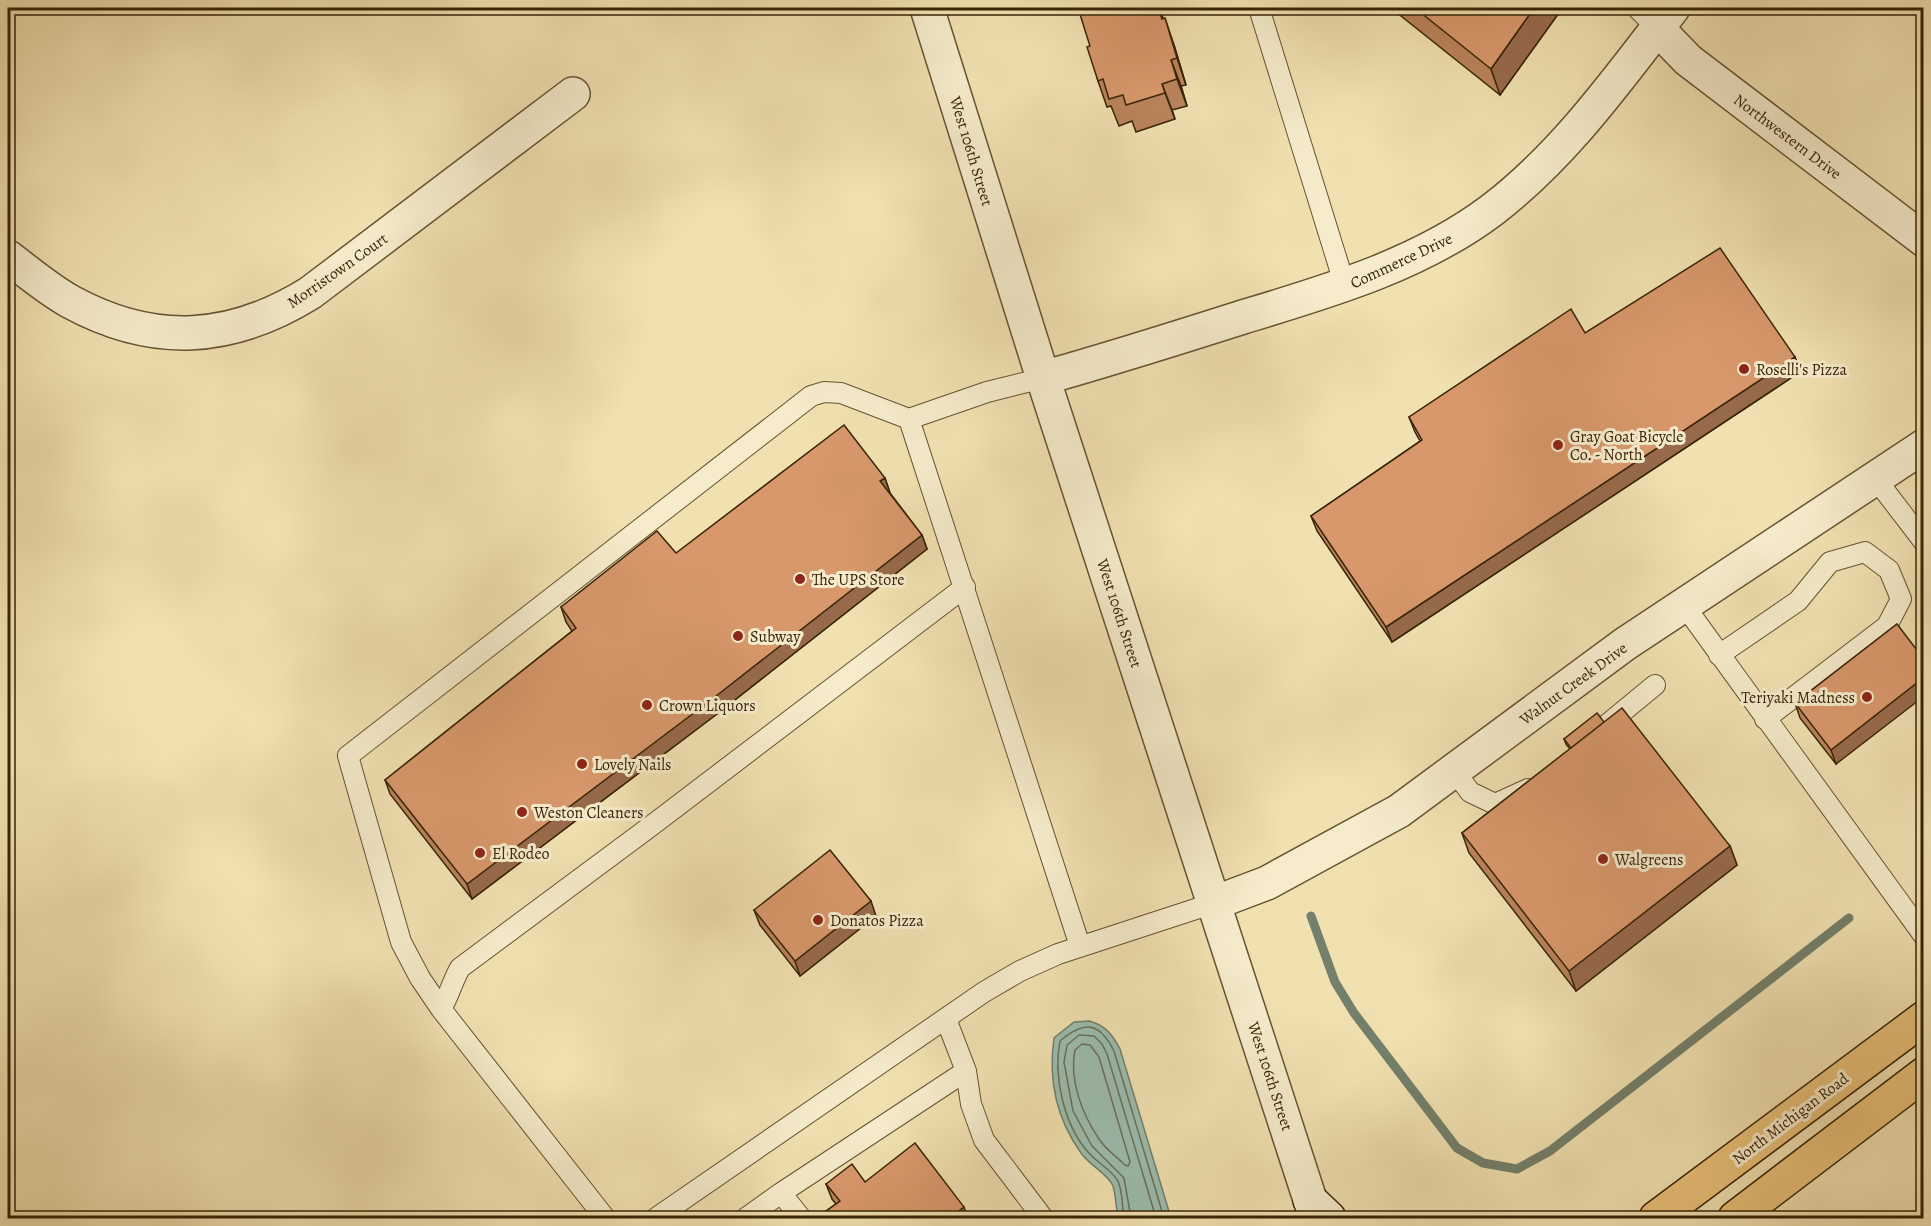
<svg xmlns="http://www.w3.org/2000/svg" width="1931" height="1226" viewBox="0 0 1931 1226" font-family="Alegreya,serif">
<rect width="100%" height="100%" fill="#f1e1b1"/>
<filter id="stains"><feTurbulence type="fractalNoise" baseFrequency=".00333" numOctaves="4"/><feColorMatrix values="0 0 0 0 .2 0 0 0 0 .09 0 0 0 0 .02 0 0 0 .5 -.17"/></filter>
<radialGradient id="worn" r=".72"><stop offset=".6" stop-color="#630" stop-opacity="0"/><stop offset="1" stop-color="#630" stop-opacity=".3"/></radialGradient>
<path fill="#9bbdae" stroke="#73806b" stroke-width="1.5" d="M 1089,1021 C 1105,1025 1112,1034 1120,1049 L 1171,1218 L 1118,1218 C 1116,1208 1116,1196 1113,1186 C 1109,1175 1088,1164 1081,1153 C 1056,1118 1048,1080 1054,1038 L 1074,1022 Z"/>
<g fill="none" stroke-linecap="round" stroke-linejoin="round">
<path stroke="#69705a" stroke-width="1.5" d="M 1082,1044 L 1090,1045 L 1099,1057 L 1130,1162 L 1128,1166 L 1125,1165 C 1117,1157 1105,1149 1099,1139 C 1082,1114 1069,1080 1075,1050 Z
M 1123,1218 C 1123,1208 1122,1191 1118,1181 C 1112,1170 1096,1162 1088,1152 C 1064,1125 1053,1076 1060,1041 C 1084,1021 1099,1021 1114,1051 L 1164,1218
M 1131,1218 L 1124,1178 L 1092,1146 L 1073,1111 L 1064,1062 L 1067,1045 L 1079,1035 L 1094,1036 L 1102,1044 L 1107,1054 L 1156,1218"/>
<path stroke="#73806b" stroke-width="9" d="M 1923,862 L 1924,862
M 1311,916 L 1335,982 L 1354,1013 L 1457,1148 L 1483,1163 L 1517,1169 L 1550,1151 L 1849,918"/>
<defs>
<path id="service" d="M 1259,8 L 1345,286
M 1637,8 L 1657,28
M 1043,378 L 987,392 L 909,419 L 1080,946
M 1875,478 L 1924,542
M 1684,605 L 1924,936
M 1719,655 L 1798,601 L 1830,562 L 1865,552 L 1889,570 L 1901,599 L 1887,626 L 1765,719
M 1604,727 L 1655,685
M 1454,770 L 1470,792 L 1495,804 L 1528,789
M 441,1009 C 449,996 452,982 460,968 L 651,826 L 965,587
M 946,1019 L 966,1071 L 971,1104 L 984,1140 L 1043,1218
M 781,1193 L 801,1218
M 605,1218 L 441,1009 L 420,978 L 401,942 L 348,756 L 811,396 L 824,392 L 841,393 L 909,419
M 656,1218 L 984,992 L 1020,971 L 1058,954 L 1214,903
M 746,1218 L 781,1193 L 966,1071"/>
<path id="minor" d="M 1657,28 L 1688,60 L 1924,240
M 8,257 C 28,272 49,290 71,302 C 154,347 231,342 310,293 L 573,94
M 1043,378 C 1111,359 1177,338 1243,317 C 1329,291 1419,265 1492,210 C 1565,154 1617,80 1673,8
M 1214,903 L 1267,883 L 1399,811 L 1625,644 L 1924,446"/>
<path id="tertiary" d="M 927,8 L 1043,378 L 1316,1218"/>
<path id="secondary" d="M 1310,1200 L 1329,1218"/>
<path id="primary" d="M 1656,1218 L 1924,1018
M 1735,1218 L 1924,1074"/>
</defs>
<use href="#service" stroke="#665332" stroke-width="22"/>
<use href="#minor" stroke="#665332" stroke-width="36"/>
<use href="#tertiary" stroke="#665332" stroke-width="36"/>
<use href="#secondary" stroke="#372407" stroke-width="36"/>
<use href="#primary" stroke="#372407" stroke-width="36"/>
<use href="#service" stroke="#f6eccc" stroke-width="20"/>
<use href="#minor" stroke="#f6eccc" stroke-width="33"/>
<use href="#tertiary" stroke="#f6eccc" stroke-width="33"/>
<use href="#secondary" stroke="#f6eccc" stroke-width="33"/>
<use href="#primary" stroke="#e8c078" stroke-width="33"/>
</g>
<path fill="#ba835c" stroke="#372407" stroke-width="1.5" d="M 1160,8 L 1163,19 L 1174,45 L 1186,85 L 1181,86 L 1187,106 L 1172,110 L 1175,119 L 1136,132 L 1132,121 L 1119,126 L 1111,106 L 1107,107 L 1098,81 L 1090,46 Z
M 1391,8 L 1561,8 L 1561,10 L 1500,95 Z
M 1585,333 L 1795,357 L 1800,372 L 1392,642 L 1317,531 L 1311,516 L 1420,441 L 1415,432 L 1409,417 Z
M 885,478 L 890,493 L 922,535 L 927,549 L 717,714 L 472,899 L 390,794 L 385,780 L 572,631 L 566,622 L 561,607 L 676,553 Z
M 1897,624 L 1836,764 L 1800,718 L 1795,703 Z
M 1604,722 L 1730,846 L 1737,865 L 1576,991 L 1469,853 L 1462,833 L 1570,749 L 1566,744 L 1564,739 Z
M 754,910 L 876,916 L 800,976 L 760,925 Z
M 865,1182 L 968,1218 L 824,1218 L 822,1214 L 836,1204 L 832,1199 L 826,1184 Z"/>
<path fill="#976a4b" stroke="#372407" stroke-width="1.5" d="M 1158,8 L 1160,8 L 1171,46 Z
M 1534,8 L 1561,8 L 1561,10 L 1500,95 L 1491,69 Z
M 1165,18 L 1174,45 L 1186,85 L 1177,58 Z
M 1171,60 L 1181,86 L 1187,106 L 1177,79 Z
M 1162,84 L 1172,110 L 1175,119 L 1165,93 Z
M 1795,357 L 1800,372 L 1392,642 L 1386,627 Z
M 885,478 L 890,493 L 886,496 L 880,481 Z
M 922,535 L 927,549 L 717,714 L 472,899 L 467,884 Z
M 1923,678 L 1923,697 L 1836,764 L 1831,750 Z
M 1730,846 L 1737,865 L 1576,991 L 1569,971 Z
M 871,901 L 876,916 L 800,976 L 795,961 Z
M 964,1207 L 968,1218 L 949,1218 Z"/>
<path fill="#d8986b" stroke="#372407" stroke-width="1.5" d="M 1078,8 L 1158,8 L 1162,19 L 1165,18 L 1177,58 L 1171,60 L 1177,79 L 1162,84 L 1165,93 L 1126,105 L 1123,95 L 1109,99 L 1103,79 L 1098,81 L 1087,47 L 1090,46 Z
M 1415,8 L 1534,8 L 1491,69 Z
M 1720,248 L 1795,357 L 1386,627 L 1311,516 L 1422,440 L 1409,417 L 1571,309 L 1585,333 Z
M 844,425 L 885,478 L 880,481 L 922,535 L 711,700 L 467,884 L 385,780 L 576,628 L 561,607 L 657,531 L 676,553 Z
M 1897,624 L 1923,658 L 1923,678 L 1831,750 L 1795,703 Z
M 1622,708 L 1730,846 L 1569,971 L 1462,833 Z
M 1597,713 L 1604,722 L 1571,748 L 1564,739 Z
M 830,850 L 871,901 L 795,961 L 754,910 Z
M 915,1143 L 964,1207 L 949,1218 L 825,1218 L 822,1214 L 840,1201 L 826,1184 L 852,1164 L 865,1182 Z"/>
<g fill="#8f2418" stroke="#f6eccc" stroke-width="2">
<circle cx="1744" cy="369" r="6"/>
<circle cx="1558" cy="445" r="6"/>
<circle cx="800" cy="579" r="6"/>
<circle cx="738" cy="636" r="6"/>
<circle cx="1867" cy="697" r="6"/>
<circle cx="647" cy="705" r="6"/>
<circle cx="582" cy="764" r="6"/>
<circle cx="522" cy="812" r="6"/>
<circle cx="480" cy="853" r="6"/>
<circle cx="1603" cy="859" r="6"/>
<circle cx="818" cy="920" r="6"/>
</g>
<g text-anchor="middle" stroke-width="6" stroke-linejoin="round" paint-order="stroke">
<g font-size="16" fill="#372407" stroke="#f6eccc">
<text transform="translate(1788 136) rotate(37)" y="6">Northwestern Drive</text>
<text transform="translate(972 151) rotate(73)" y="6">West 106th Street</text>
<text transform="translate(1401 260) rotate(-25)" y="6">Commerce Drive</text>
<text transform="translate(337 270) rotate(-35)" y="6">Morristown Court</text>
<text transform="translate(1120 613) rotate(72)" y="6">West 106th Street</text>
<text transform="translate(1573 683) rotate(-36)" y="6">Walnut Creek Drive</text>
<text transform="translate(1271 1076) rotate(72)" y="6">West 106th Street</text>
<text transform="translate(1790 1118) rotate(-37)" y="6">North Michigan Road</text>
</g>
<g font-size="16" fill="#372407" stroke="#f6eccc" text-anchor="start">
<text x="1756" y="375">Roselli's Pizza</text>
<text x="1570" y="442">Gray Goat Bicycle<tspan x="1570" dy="18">Co. - North</tspan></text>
<text x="812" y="585">The UPS Store</text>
<text x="750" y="642">Subway</text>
<text x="1855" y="703" text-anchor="end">Teriyaki Madness</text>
<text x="659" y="711">Crown Liquors</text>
<text x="594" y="770">Lovely Nails</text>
<text x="534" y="818">Weston Cleaners</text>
<text x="492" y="859">El Rodeo</text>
<text x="1615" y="865">Walgreens</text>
<text x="830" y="926">Donatos Pizza</text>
</g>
</g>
<rect width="1931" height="1226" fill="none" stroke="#f1e1b1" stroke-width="30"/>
<rect x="9" y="9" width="1913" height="1208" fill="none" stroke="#372407" stroke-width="3"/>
<rect x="15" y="15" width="1901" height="1196" fill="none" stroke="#372407" stroke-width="1.5"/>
<rect width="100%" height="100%" filter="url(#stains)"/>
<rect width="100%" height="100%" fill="url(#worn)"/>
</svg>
